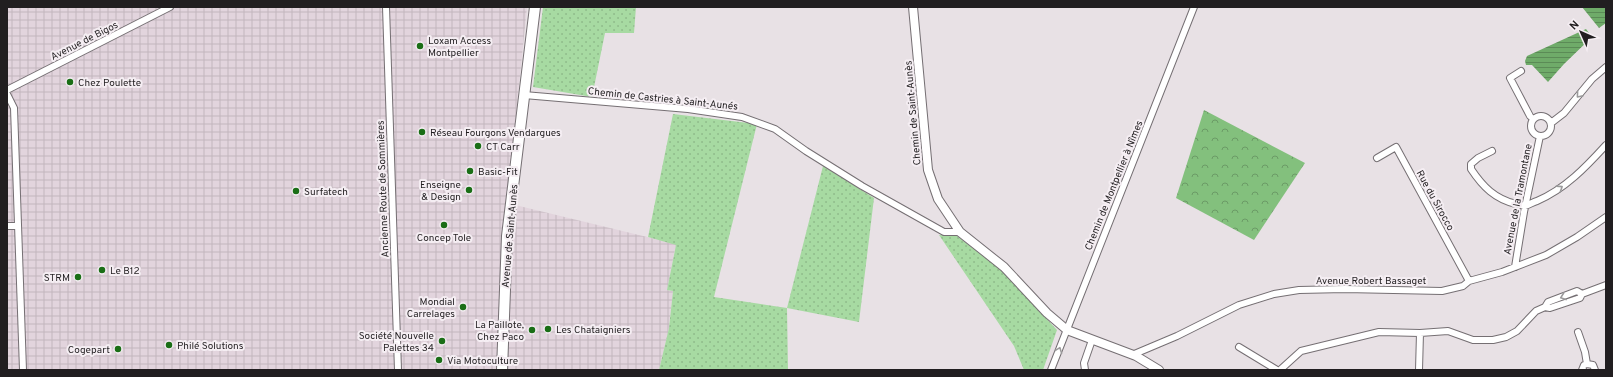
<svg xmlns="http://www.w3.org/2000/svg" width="1613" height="377" viewBox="0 0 1613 377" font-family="Overpass,sans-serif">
<defs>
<pattern id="industrial-grid" width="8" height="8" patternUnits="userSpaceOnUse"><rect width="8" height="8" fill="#e2d4dd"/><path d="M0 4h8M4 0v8" fill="none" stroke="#c2b6bd"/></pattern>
<pattern id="grass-dots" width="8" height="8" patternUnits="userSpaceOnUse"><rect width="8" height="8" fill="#a7daa2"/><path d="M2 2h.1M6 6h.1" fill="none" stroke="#8fbb8b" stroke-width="1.8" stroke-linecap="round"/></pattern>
<pattern id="forest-crowns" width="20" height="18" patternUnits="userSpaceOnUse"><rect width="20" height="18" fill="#83c07d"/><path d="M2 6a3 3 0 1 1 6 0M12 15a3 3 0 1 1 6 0" fill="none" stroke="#6b9b66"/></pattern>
<pattern id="water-rules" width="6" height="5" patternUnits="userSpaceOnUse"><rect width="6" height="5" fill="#6fab69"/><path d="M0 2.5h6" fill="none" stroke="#5b8b56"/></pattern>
</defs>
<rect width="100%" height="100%" fill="#e8e1e5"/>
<path fill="url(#industrial-grid)" d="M 7,7 L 527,7 L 507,203 L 676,244 L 667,290 L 673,291 L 669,328 L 659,370 L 7,370 Z"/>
<path fill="url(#grass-dots)" d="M 543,7 L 636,7 L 634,33 L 605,33 L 592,97 L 533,87 Z
M 673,114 L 757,124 L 714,297 L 787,308 L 823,166 L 874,198 L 859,322 L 787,308 L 788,370 L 659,370 L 669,328 L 673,291 L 667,290 L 676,245 L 648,237 Z
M 939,235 L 957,236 L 1000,269 L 1057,330 L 1043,370 L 1024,370 L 1014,346 Z"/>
<path fill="url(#forest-crowns)" d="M 1204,110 L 1305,163 L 1254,240 L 1176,198 Z"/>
<path fill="url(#water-rules)" d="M 1582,7 L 1606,7 L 1606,23 L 1599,28 Z
M 1586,29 L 1592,37 L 1564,64 L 1548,82 L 1532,65 L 1526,65 L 1525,61 L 1527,56 Z"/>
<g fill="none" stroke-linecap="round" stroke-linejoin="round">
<defs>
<path id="minor" d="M 386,7 L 398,370
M 1521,71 L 1510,78 L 1530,116 L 1533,119
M 7,90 L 170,7
M 7,94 L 14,108 L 23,370
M 524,95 L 688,109 L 742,117 L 775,129 L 806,151 L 862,186 L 944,232 L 960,232
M1531 126a10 10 0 1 1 20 0a10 10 0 1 1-20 0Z
M 1551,123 L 1564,113 L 1592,79 L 1606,67
M 1492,151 L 1478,158 L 1471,164 L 1471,169 C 1483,187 1495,199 1516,204 C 1519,204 1523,206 1525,206 C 1529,205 1533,202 1537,201 C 1565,189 1586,167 1606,145
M 1377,158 L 1396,147 L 1469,281
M 7,226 L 18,226
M 1515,267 L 1524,212 L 1540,136
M 1545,307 L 1550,308 L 1580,298 L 1582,294 L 1606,285
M 1578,332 L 1585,352 L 1587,364
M 1239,347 L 1277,370
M 1132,355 L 1177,336 L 1239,305 L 1274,294 L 1299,290 L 1345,289 L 1442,291 L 1463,286 L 1469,281 L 1502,272 L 1546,255 L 1577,237 L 1606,217
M 1051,370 L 1194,7
M 1085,370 L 1084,363 L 1092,340
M 1280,370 L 1301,351 L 1379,332 L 1420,333 L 1448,331 L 1473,340 L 1493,340 L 1506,337 L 1517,331 L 1536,311 L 1545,307 L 1548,302 L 1577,291 L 1582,294
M 1419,370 L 1420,333
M 1582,370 L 1584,365 L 1587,364 L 1593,365 L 1595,370"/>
<path id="tertiary" d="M 913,7 L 928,170 L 938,199 L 960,232 L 1004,267 L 1047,313 L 1067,330 L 1136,356 L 1159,370"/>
<path id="primary" d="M 502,370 L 507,236 L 535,7"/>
</defs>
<use href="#minor" stroke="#756f73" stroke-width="8"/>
<use href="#tertiary" stroke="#756f73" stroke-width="10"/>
<use href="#primary" stroke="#756f73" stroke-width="12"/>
<use href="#minor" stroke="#fff" stroke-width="6"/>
<use href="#tertiary" stroke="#fff" stroke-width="8"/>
<use href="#primary" stroke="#fff" stroke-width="10"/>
</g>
<defs><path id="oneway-chevron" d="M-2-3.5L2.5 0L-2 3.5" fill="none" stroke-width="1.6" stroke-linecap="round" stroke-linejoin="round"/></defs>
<g stroke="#9b9a9b">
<use href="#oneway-chevron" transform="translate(1579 95) rotate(130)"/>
<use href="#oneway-chevron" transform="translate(1560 188) rotate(-33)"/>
<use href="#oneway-chevron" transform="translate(1563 297) rotate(160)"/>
<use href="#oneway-chevron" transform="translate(1059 350) rotate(-69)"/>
</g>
<g fill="#1a6e16" stroke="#f5eef3" stroke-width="1.5">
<circle cx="420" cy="46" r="4"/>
<circle cx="70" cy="82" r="4"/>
<circle cx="422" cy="132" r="4"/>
<circle cx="478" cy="146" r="4"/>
<circle cx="470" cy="171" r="4"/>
<circle cx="469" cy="190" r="4"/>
<circle cx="296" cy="191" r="4"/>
<circle cx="444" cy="225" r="4"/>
<circle cx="102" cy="270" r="4"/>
<circle cx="78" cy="277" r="4"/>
<circle cx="463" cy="307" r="4"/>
<circle cx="548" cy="329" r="4"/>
<circle cx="532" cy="330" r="4"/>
<circle cx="442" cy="341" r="4"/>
<circle cx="169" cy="345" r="4"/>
<circle cx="118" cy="349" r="4"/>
<circle cx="439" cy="360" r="4"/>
</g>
<g text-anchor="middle" stroke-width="4" stroke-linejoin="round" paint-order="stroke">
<g font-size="10" fill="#211e20" stroke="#f5eef3">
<text transform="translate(84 40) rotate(-27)" y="4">Avenue de Bigos</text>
<text transform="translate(663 98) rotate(6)" y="4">Chemin de Castries à Saint-Aunés</text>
<text transform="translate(912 113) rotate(-95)" y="4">Chemin de Saint-Aunès</text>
<text transform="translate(1113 185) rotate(-68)" y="4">Chemin de Montpellier à Nîmes</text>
<text transform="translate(382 189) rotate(-92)" y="4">Ancienne Route de Sommières</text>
<text transform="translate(1517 199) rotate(-79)" y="4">Avenue de la Tramontane</text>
<text transform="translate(1436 200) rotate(61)" y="4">Rue du Sirocco</text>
<text transform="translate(509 236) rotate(-85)" y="4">Avenue de Saint-Aunès</text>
<text x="1371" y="284">Avenue Robert Bassaget</text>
</g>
<g font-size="10" fill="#211e20" stroke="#f5eef3" text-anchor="start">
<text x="428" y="44">Loxam Access<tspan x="428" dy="12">Montpellier</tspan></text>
<text x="78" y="86">Chez Poulette</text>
<text x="430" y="136">Réseau Fourgons Vendargues</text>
<text x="486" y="150">CT Carr</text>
<text x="478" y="175">Basic-Fit</text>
<text x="461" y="188" text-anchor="end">Enseigne<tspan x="461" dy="12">&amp; Design</tspan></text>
<text x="304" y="195">Surfatech</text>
<text x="444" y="241" text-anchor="middle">Concep Tole</text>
<text x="110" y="274">Le B12</text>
<text x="70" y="281" text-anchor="end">STRM</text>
<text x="455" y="305" text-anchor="end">Mondial<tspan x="455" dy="12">Carrelages</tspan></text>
<text x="524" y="328" text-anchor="end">La Paillote,<tspan x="524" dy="12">Chez Paco</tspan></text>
<text x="556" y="333">Les Chataigniers</text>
<text x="434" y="339" text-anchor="end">Société Nouvelle<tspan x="434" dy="12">Palettes 34</tspan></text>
<text x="177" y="349">Philé Solutions</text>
<text x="110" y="353" text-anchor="end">Cogepart</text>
<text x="447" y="364">Via Motoculture</text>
</g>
</g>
<rect width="1613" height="377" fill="none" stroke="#211e20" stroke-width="16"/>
<g transform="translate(1581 32) rotate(315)" stroke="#f5eef3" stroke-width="3" paint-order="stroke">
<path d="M0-3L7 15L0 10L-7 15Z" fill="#211e20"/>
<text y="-6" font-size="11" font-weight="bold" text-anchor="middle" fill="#211e20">N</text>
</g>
</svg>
